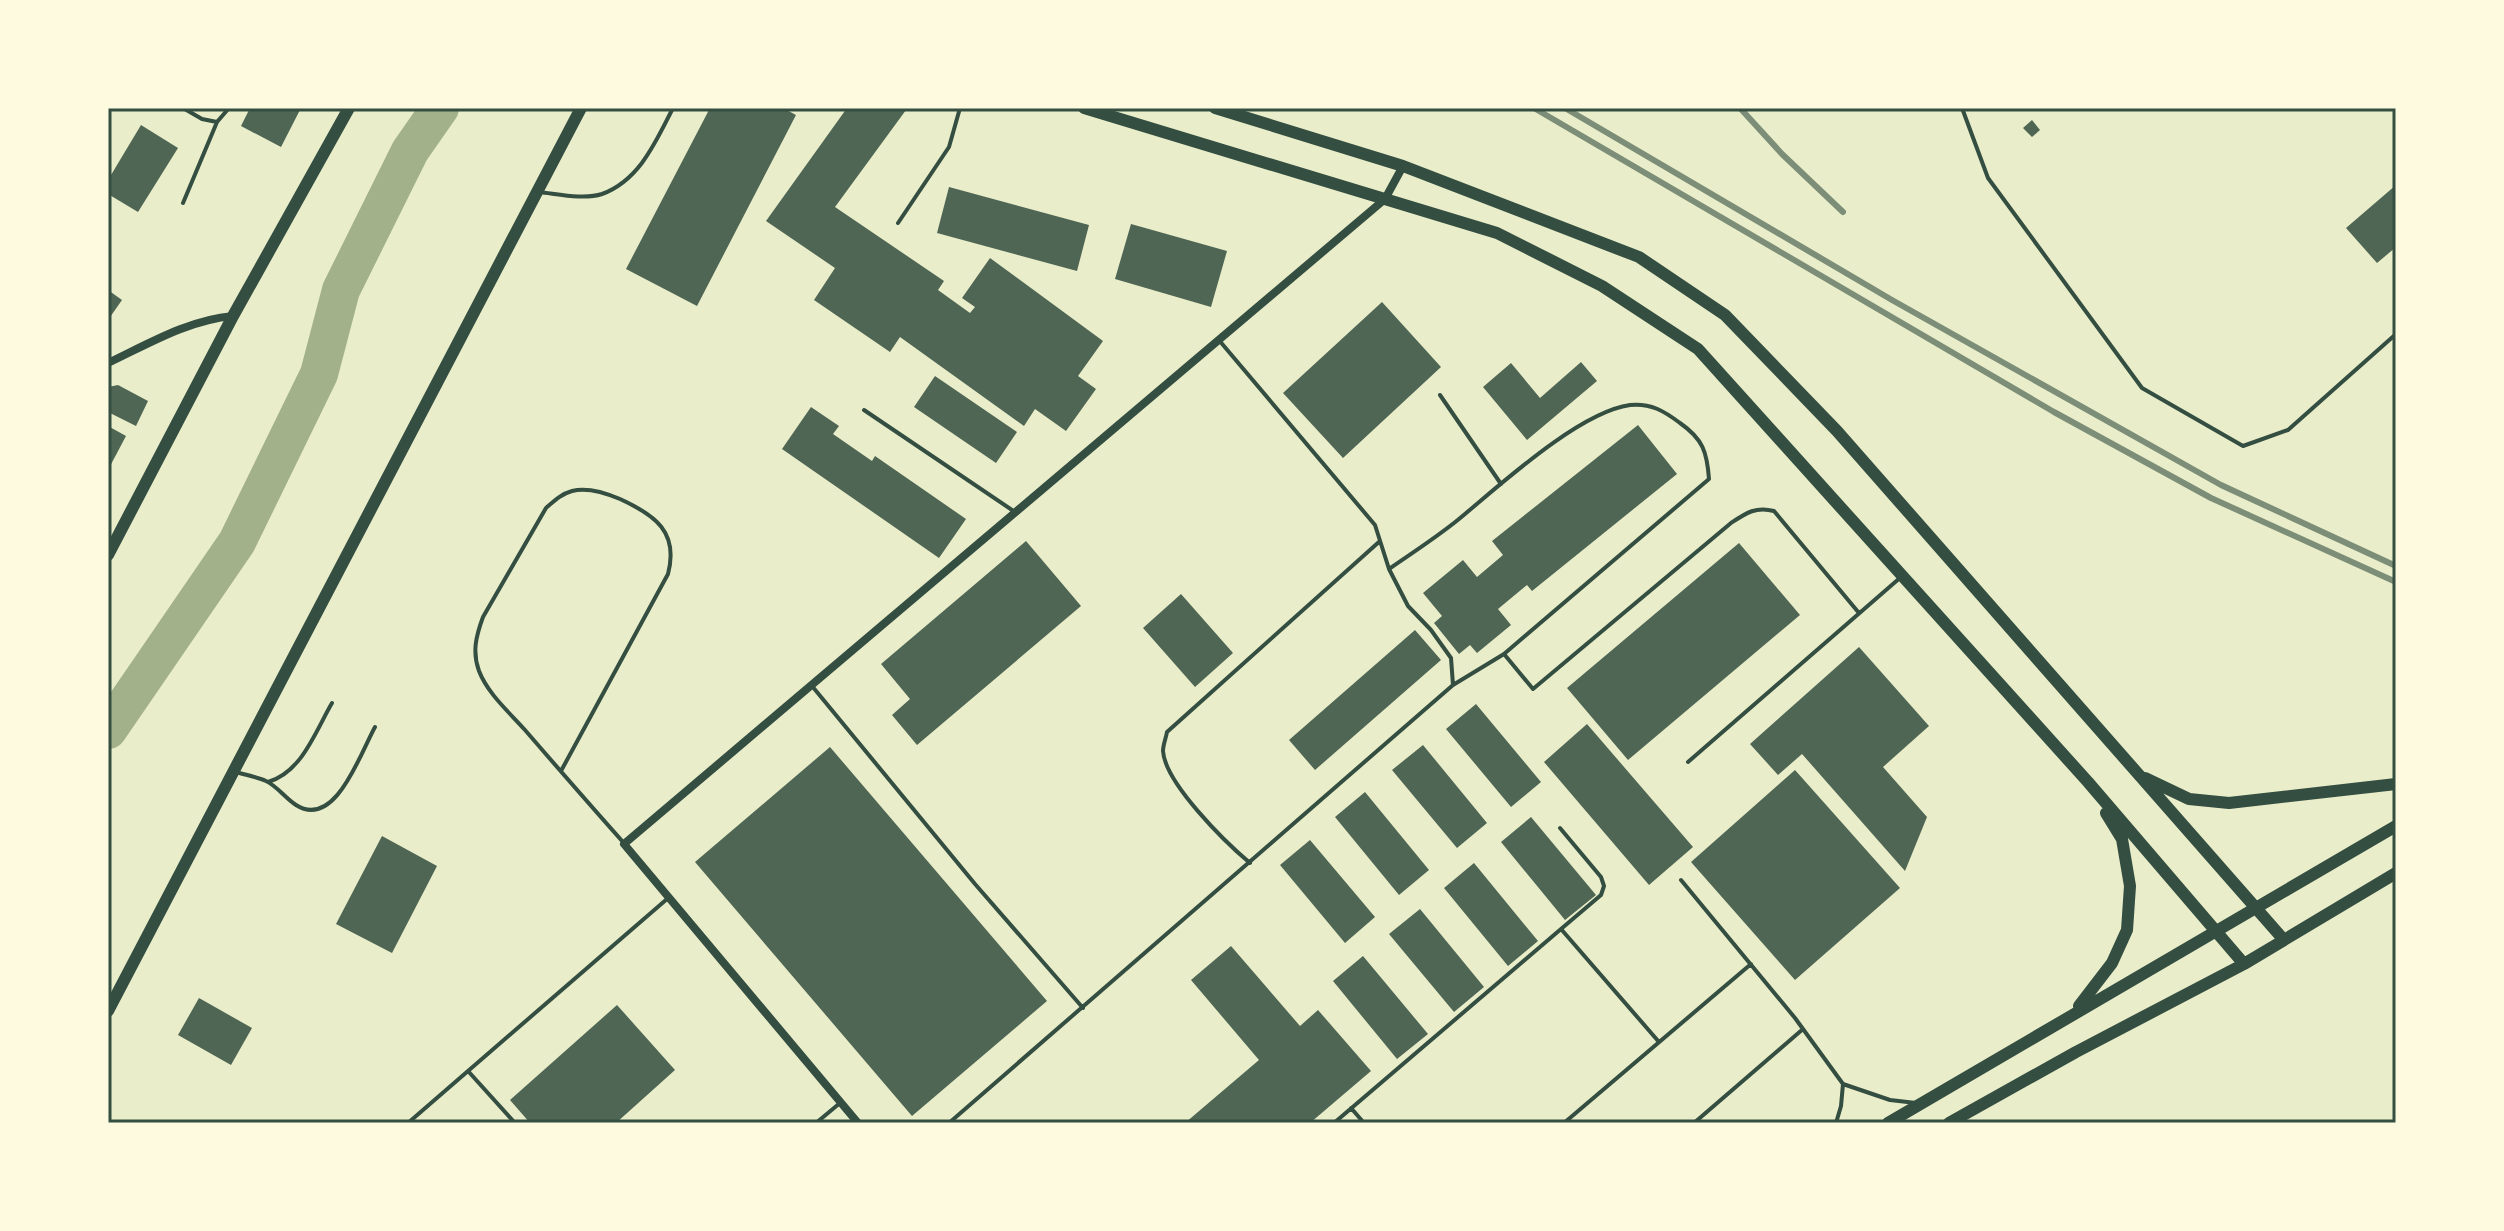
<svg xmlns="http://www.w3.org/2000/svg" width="2504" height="1231" viewBox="0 0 2504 1231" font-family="'Exo 2',sans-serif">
<rect width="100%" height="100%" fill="#e9edc9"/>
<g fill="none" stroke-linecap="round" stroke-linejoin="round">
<path stroke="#a3b18a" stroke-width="38" d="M 108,730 L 237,542 L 319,374 L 341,290 L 410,151 L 440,108"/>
</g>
<path fill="#4f6655" d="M 250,108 L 301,108 L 281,147 L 241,126 Z
M 710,108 L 783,108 L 796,115 L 697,306 L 626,269 Z
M 847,108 L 906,110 L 835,207 L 944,281 L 938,290 L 970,313 L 975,307 L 962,298 L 990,258 L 1103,341 L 1078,376 L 1096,389 L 1066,431 L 1035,409 L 1024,426 L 900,337 L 890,352 L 814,300 L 835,268 L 766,221 Z
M 2032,120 L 2040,130 L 2032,137 L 2023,128 Z
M 141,125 L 178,148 L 138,212 L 108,194 L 108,180 Z
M 2396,185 L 2396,247 L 2377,263 L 2346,228 Z
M 949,187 L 1089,225 L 1077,271 L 937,233 Z
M 1131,224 L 1227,251 L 1211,307 L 1115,279 Z
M 108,290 L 122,300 L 108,320 Z
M 1382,302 L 1441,367 L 1343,458 L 1283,393 Z
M 1581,362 L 1597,381 L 1527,440 L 1483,387 L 1511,363 L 1540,398 Z
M 935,376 L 1017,432 L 996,463 L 914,407 Z
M 118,385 L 148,401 L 136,426 L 108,412 L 108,387 Z
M 811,407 L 839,426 L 833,434 L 872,461 L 875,456 L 966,519 L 939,558 L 782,449 Z
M 1638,425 L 1677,474 L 1532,591 L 1527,585 L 1498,609 L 1511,625 L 1477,653 L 1470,645 L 1459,654 L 1434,623 L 1442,616 L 1423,593 L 1463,560 L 1477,577 L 1503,555 L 1492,541 Z
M 108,426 L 126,436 L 108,470 Z
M 1026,541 L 1081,606 L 917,745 L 892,715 L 910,699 L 881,664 Z
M 1739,543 L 1800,615 L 1628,760 L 1567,688 Z
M 1181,594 L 1233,653 L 1195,687 L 1143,628 Z
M 1415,630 L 1441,660 L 1315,770 L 1289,740 Z
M 1859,647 L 1929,726 L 1883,767 L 1927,817 L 1905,871 L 1802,754 L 1778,775 L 1750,744 Z
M 1476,704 L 1541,782 L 1511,807 L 1446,729 Z
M 1587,724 L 1693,847 L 1649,885 L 1544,762 Z
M 1423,745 L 1487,823 L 1457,848 L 1392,770 Z
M 830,747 L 1047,1001 L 912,1116 L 695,862 Z
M 1795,770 L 1900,888 L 1795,980 L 1691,862 Z
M 1365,792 L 1429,870 L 1399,895 L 1335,817 Z
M 1531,817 L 1596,895 L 1565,920 L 1501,842 Z
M 382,836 L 437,866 L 392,953 L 336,924 Z
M 1310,840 L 1375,917 L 1345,943 L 1280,865 Z
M 1474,863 L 1538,941 L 1508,966 L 1444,888 Z
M 1420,909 L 1484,987 L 1454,1012 L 1389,934 Z
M 1231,946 L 1300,1026 L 1318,1010 L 1371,1071 L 1310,1123 L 1185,1123 L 1259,1060 L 1191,980 Z
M 1363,956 L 1428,1034 L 1397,1059 L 1333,981 Z
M 199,998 L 252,1028 L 231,1065 L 178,1035 Z
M 617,1005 L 675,1070 L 616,1123 L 530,1123 L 510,1100 Z"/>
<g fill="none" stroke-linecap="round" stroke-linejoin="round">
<path stroke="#344e41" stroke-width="4" d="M 183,108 L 202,119 L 217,122
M 1962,108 L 1988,178 L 2142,388 L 2243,446 L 2288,430 L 2396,334
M 539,192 C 558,194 584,200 602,194 C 640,180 656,141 673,108
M 183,203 L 217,122 L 229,108
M 898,223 L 949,147 L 960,108
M 1218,339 L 1375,525 L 1389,569 L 1408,606 L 1431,630 L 1451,658 L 1453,685
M 1440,395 L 1501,484
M 864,410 L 1015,512
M 1504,654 L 1533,689 L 1731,523 C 1746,513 1756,506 1774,511 L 1859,613
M 812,686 L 975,884 L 1083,1008
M 1688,762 L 1901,577
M 561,771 L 668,574 C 679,532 655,515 620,499 C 606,493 587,487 572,491 C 561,494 554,501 546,508 L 483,617 C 476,636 472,652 479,671 C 488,694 509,712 525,730 C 557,767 590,805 623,842
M 236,772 C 246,775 257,777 266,781 C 277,786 285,798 296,805 C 335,830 360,754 375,727
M 268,782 C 302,772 315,732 332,703
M 1560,828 L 1601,877 L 1604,886 L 1601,895 L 1561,929
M 1250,863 C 1225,842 1165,783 1163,751 C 1163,745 1166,738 1167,732 L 1380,541
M 1681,880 L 1795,1018 L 1843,1084 L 1890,1100 L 1916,1103
M 1351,1108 L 1364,1123
M 408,1123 L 468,1071
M 515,1123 L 468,1071 L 667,899
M 816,1123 L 840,1103
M 949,1123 L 1453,685 L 1504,654 L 1709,479 C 1707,452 1703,439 1680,423 C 1664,411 1651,403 1630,405 C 1579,412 1500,485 1459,519 C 1437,537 1412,553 1389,569
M 1334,1123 L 1561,929 L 1659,1042
M 1564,1123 L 1751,964
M 1694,1123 L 1803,1029
M 1836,1123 L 1841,1106 L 1843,1084"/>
<path stroke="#344e41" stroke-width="8" d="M 108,363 C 148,344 188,320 233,316
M 858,1123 L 624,844 L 1385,199 L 1403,166"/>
<path stroke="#344e41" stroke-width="12" d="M 1084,108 L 1497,233 L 1602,286 L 1698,349 L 2088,782 L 2244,964
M 1215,108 L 1403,166 L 1639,257 L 1725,315 L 1837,431 L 2284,940
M 108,555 L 233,316 L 349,108
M 2145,778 L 2189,799 L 2229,803 L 2396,784
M 2079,1006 L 2112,963 L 2127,930 L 2130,886 L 2122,839 L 2106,813
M 108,1011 L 581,108
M 1888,1123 L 2396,826
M 1949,1123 L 2076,1052 L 2244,964 L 2396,873"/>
<path stroke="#7c8e77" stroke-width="6" d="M 1534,108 L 2054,412 L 2211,498 L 2396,582
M 1565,108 L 1892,300 L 2221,485 L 2396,566
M 1740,108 L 1782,154 L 1843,212"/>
</g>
<rect width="2504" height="1231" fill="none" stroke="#fefae0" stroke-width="220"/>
<rect x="110" y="110" width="2284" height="1011" fill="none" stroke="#344e41" stroke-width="3"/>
</svg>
